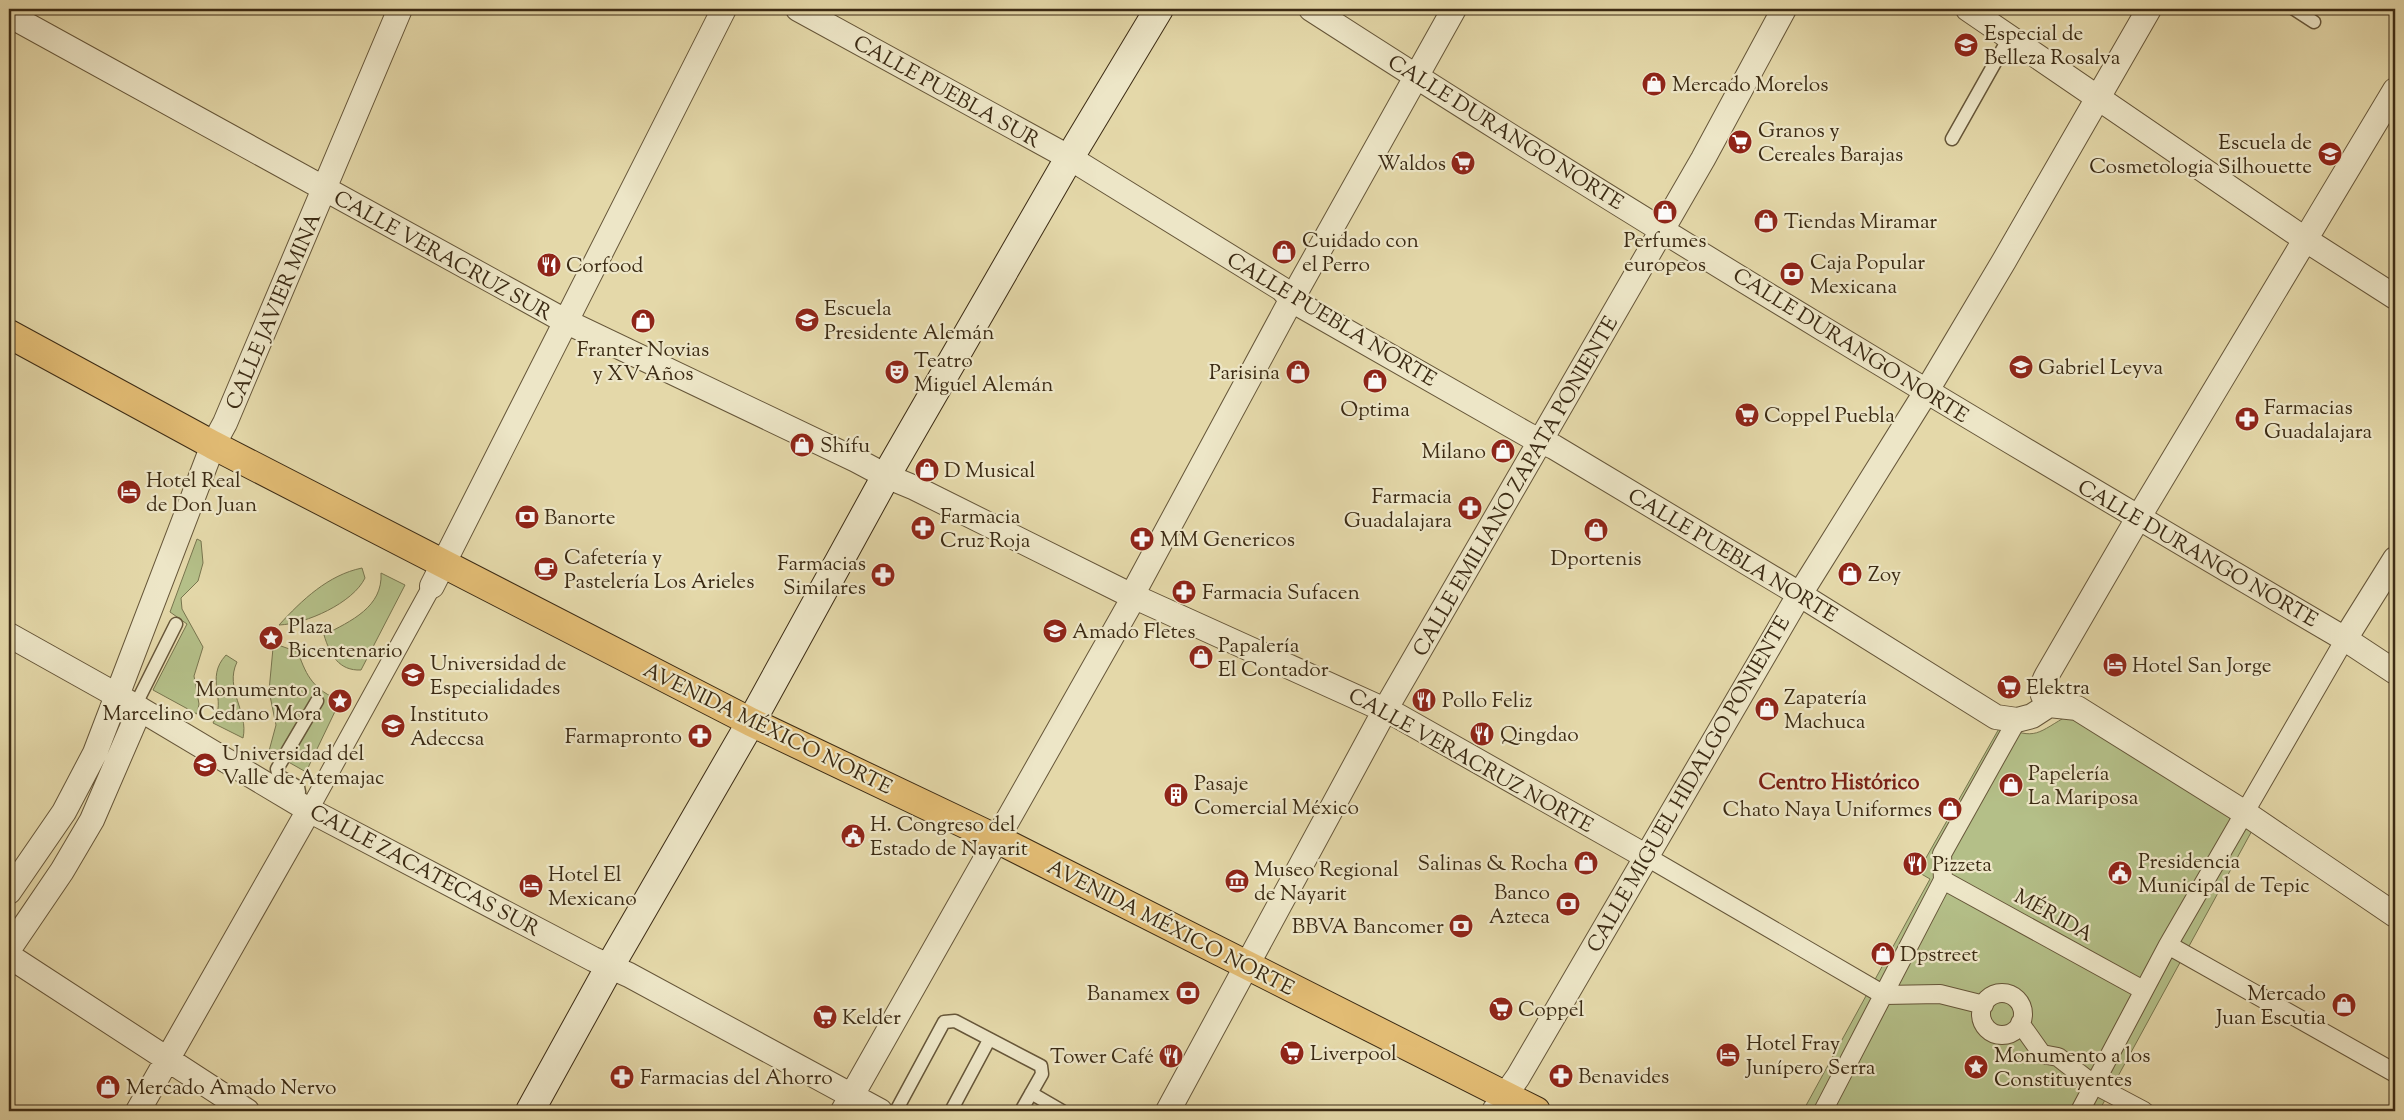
<svg xmlns="http://www.w3.org/2000/svg" width="2404" height="1120" viewBox="0 0 2404 1120" font-family="'Sorts Mill Goudy',serif">
<rect width="100%" height="100%" fill="#e4d8a9"/>
<filter id="stains"><feTurbulence type="fractalNoise" baseFrequency=".004" numOctaves="4"/><feColorMatrix values="0 0 0 0 .2 0 0 0 0 .09 0 0 0 0 .02 0 0 0 .5 -.17"/></filter>
<radialGradient id="worn" r=".72"><stop offset=".6" stop-color="#630" stop-opacity="0"/><stop offset="1" stop-color="#630" stop-opacity=".3"/></radialGradient>
<path fill="#b4bf88" stroke="#78754e" d="M 197,539 L 201,541 L 203,563 L 198,581 L 181,598 L 182,609 L 203,647 L 194,676 L 199,704 L 197,714 L 153,690 L 187,624 L 170,612 Z
M 362,568 L 365,578 C 353,603 306,624 279,625 C 302,600 328,575 362,568 Z
M 381,573 L 405,585 L 361,670 C 339,671 330,655 324,635 C 351,621 383,607 381,573 Z
M 278,645 L 298,652 C 307,678 314,689 340,701 L 306,772 L 269,751 L 276,725 L 269,691 L 273,648 Z
M 226,655 L 237,662 C 224,689 249,712 243,738 L 213,723 C 228,699 204,679 226,655 Z
M 2069,715 L 2254,827 L 2099,1111 L 1803,1111 L 1930,879 L 1918,872 L 2001,725 C 2036,742 2038,732 2069,715 Z"/>
<g fill="none" stroke-linecap="round" stroke-linejoin="round">
<defs>
<path id="service" d="M 2294,9 L 2314,22
M 1952,139 L 2010,36
M 135,706 L 176,624
M 293,800 L 299,792 L 298,787 L 279,776 L 277,769 L 317,701
M 1031,1093 L 1062,1111
M 896,1111 L 944,1022 L 955,1021 L 1041,1066 L 1042,1074 L 1021,1111
M 951,1111 L 989,1040"/>
<path id="pedestrian" d="M 309,810 L 432,586
M 1647,857 L 1884,995 L 1940,994 L 1984,1005
M 1943,880 L 2143,990
M 2168,945 L 2395,1073
M1981 1014a21 21 0 1 1 42 0a21 21 0 1 1-42 0Z
M 2020,1023 L 2042,1054 L 2058,1057 L 2093,1084 L 2144,1111
M 1823,1111 L 1943,880 L 1942,854 L 2017,720
M 2080,1111 L 2168,945 L 2345,639"/>
<path id="minor" d="M 798,9 L 1070,158 L 1282,289 L 1292,300 L 1302,306 L 1528,435 L 1554,447 L 1791,589 L 1996,717 L 2017,720 L 2032,716 L 2049,705 L 2077,708 L 2245,813 L 2395,915
M 1311,9 C 1650,228 1997,435 2345,639 L 2395,672
M 1968,9 L 2306,240 L 2395,297
M 9,15 L 565,321 L 856,460 L 886,476 L 915,488 L 1124,592 L 1398,716 L 1647,857
M 432,586 L 724,9
M 9,635 L 118,696 L 309,810 L 593,959 L 629,975 L 880,1111
M 2345,639 L 2395,559
M 2049,705 C 2040,694 2040,688 2047,675 L 2134,525 L 2395,90
M 9,892 L 64,812 L 95,753 L 213,445 L 225,423 L 400,9
M 9,949 L 62,871 L 92,820 L 140,709
M 9,956 L 247,1111
M 138,1111 L 309,810
M 843,1111 L 1130,604 L 1137,586 L 1288,306 L 1454,9
M 1168,1111 L 1385,710 L 1703,159 L 1784,9
M 1494,1111 L 1518,1077 L 1795,602 L 1926,392 L 2004,261 L 2149,9"/>
<path id="secondary" d="M 530,1111 L 610,966 L 751,722 L 886,476 L 1064,167 L 1159,9"/>
<path id="primary" d="M 9,334 L 213,445 L 751,722 L 999,840 L 1536,1111"/>
</defs>
<use href="#service" stroke="#665639" stroke-width="15"/>
<use href="#pedestrian" stroke="#665639" stroke-width="20"/>
<use href="#minor" stroke="#665639" stroke-width="26"/>
<use href="#secondary" stroke="#3c2b14" stroke-width="30"/>
<use href="#primary" stroke="#3c2b14" stroke-width="30"/>
<use href="#service" stroke="#ede6c7" stroke-width="12"/>
<use href="#pedestrian" stroke="#ede6c7" stroke-width="18"/>
<use href="#minor" stroke="#ede6c7" stroke-width="24"/>
<use href="#secondary" stroke="#ede6c7" stroke-width="28"/>
<use href="#primary" stroke="#e2bc74" stroke-width="28"/>
</g>
<defs>
<symbol id="university-disc" viewBox="-11 -11 22 22"><circle r="9.5" fill="#8f2418" stroke="#ede6c7"/><path d="M0-5L7-2L0 1L-7-2ZM-4 1L0 2.5L4 1V4Q0 6-4 4Z" fill="#fff"/></symbol>
<symbol id="shop-disc" viewBox="-11 -11 22 22"><circle r="9.5" fill="#8f2418" stroke="#ede6c7"/><path d="M-5-2.5h2.3a2.7 3.5 0 0 1 5.4 0H5L5.5 6h-11ZM-1.5-2.5h3a1.5 2.3 0 0 0-3 0Z" fill="#fff"/></symbol>
<symbol id="supermarket-disc" viewBox="-11 -11 22 22"><circle r="9.5" fill="#8f2418" stroke="#ede6c7"/><path d="M-6-5.5h2.5l.6 2H6L4.5 2H-2.5L-4.4-4H-6ZM-1.5 3.2a1.3 1.3 0 1 0 .1 0ZM3 3.2a1.3 1.3 0 1 0 .1 0Z" fill="#fff"/></symbol>
<symbol id="restaurant-disc" viewBox="-11 -11 22 22"><circle r="9.5" fill="#8f2418" stroke="#ede6c7"/><path d="M-5-6h1v4h1v-4h1v4h1v-4h1v5L-1.5 .5V6h-2V.5L-5-1ZM5-6V6H3V1.5H1.5Q1.5-4 5-6Z" fill="#fff"/></symbol>
<symbol id="bank-disc" viewBox="-11 -11 22 22"><circle r="9.5" fill="#8f2418" stroke="#ede6c7"/><path d="M-6-4H6V4H-6ZM0-2.3a2.3 2.3 0 1 0 0 4.6a2.3 2.3 0 1 0 0-4.6Z" fill="#fff"/></symbol>
<symbol id="school-disc" viewBox="-11 -11 22 22"><circle r="9.5" fill="#8f2418" stroke="#ede6c7"/><path d="M0-5L7-2L0 1L-7-2ZM-4 1L0 2.5L4 1V4Q0 6-4 4Z" fill="#fff"/></symbol>
<symbol id="theatre-disc" viewBox="-11 -11 22 22"><circle r="9.5" fill="#8f2418" stroke="#ede6c7"/><path d="M-5-5.5Q0-4 5-5.5V0Q5 5 0 6Q-5 5-5 0ZM-3.3-2.5H-1v1.5H-3.3ZM1-2.5H3.3v1.5H1ZM-2.8 1Q0 5.5 2.8 1Z" fill="#fff"/></symbol>
<symbol id="pharmacy-disc" viewBox="-11 -11 22 22"><circle r="9.5" fill="#8f2418" stroke="#ede6c7"/><path d="M-2-6h4v4h4v4h-4v4h-4v-4h-4v-4h4Z" fill="#fff"/></symbol>
<symbol id="hotel-disc" viewBox="-11 -11 22 22"><circle r="9.5" fill="#8f2418" stroke="#ede6c7"/><path d="M-6-4.5h1.5V1H6V5H4.5V3h-9V5H-6ZM-4 0a1.8 1.8 0 1 1 3.6 0ZM.5 0V-2.5h3Q6-2.5 6 0Z" fill="#fff"/></symbol>
<symbol id="cafe-disc" viewBox="-11 -11 22 22"><circle r="9.5" fill="#8f2418" stroke="#ede6c7"/><path d="M-5.5-4.5H6V0H3Q3 3.5 0 3.5H-2.5Q-5.5 3.5-5.5 0ZM3-3.2v2h1.7v-2ZM-6 4.5H4V6H-6Z" fill="#fff"/></symbol>
<symbol id="sight-disc" viewBox="-11 -11 22 22"><circle r="9.5" fill="#8f2418" stroke="#ede6c7"/><path d="M0-6L1.8-2.2L6-1.7L2.9 1.2L3.7 5.4L0 3.3L-3.7 5.4L-2.9 1.2L-6-1.7L-1.8-2.2Z" fill="#fff"/></symbol>
<symbol id="building-disc" viewBox="-11 -11 22 22"><circle r="9.5" fill="#8f2418" stroke="#ede6c7"/><path d="M-4-6H4V6H1V3H-1V6H-4ZM-2.5-4.3h1.7v1.8h-1.7ZM.8-4.3h1.7v1.8H.8ZM-2.5-1h1.7V.8h-1.7ZM.8-1h1.7V.8H.8Z" fill="#fff"/></symbol>
<symbol id="civic-disc" viewBox="-11 -11 22 22"><circle r="9.5" fill="#8f2418" stroke="#ede6c7"/><path d="M-.6-6.5H3V-4.5H.6V-3L4-1V1h2V6H-6V1h2V-1L-.6-3ZM-1.2 2.5V6h2.4V2.5Z" fill="#fff"/></symbol>
<symbol id="museum-disc" viewBox="-11 -11 22 22"><circle r="9.5" fill="#8f2418" stroke="#ede6c7"/><path d="M0-6L6-3V-2H-6V-3ZM-5-1h2V3h-2ZM-1-1h2V3h-2ZM3-1h2V3H3ZM-6 4H6V6H-6Z" fill="#fff"/></symbol>
</defs>
<g fill-rule="evenodd">
<use href="#university-disc" x="1952" y="31" width="28" height="28"/>
<use href="#shop-disc" x="1640" y="70" width="28" height="28"/>
<use href="#supermarket-disc" x="1726" y="128" width="28" height="28"/>
<use href="#university-disc" x="2316" y="140" width="28" height="28"/>
<use href="#supermarket-disc" x="1449" y="149" width="28" height="28"/>
<use href="#shop-disc" x="1651" y="198" width="28" height="28"/>
<use href="#shop-disc" x="1752" y="207" width="28" height="28"/>
<use href="#shop-disc" x="1270" y="238" width="28" height="28"/>
<use href="#restaurant-disc" x="535" y="251" width="28" height="28"/>
<use href="#bank-disc" x="1778" y="260" width="28" height="28"/>
<use href="#school-disc" x="793" y="306" width="28" height="28"/>
<use href="#shop-disc" x="629" y="307" width="28" height="28"/>
<use href="#school-disc" x="2007" y="353" width="28" height="28"/>
<use href="#theatre-disc" x="883" y="358" width="28" height="28"/>
<use href="#shop-disc" x="1284" y="358" width="28" height="28"/>
<use href="#shop-disc" x="1361" y="367" width="28" height="28"/>
<use href="#supermarket-disc" x="1733" y="401" width="28" height="28"/>
<use href="#pharmacy-disc" x="2233" y="405" width="28" height="28"/>
<use href="#shop-disc" x="788" y="431" width="28" height="28"/>
<use href="#shop-disc" x="1489" y="437" width="28" height="28"/>
<use href="#shop-disc" x="913" y="456" width="28" height="28"/>
<use href="#hotel-disc" x="115" y="478" width="28" height="28"/>
<use href="#pharmacy-disc" x="1456" y="494" width="28" height="28"/>
<use href="#bank-disc" x="513" y="503" width="28" height="28"/>
<use href="#pharmacy-disc" x="909" y="514" width="28" height="28"/>
<use href="#shop-disc" x="1582" y="516" width="28" height="28"/>
<use href="#pharmacy-disc" x="1128" y="525" width="28" height="28"/>
<use href="#cafe-disc" x="532" y="555" width="28" height="28"/>
<use href="#shop-disc" x="1836" y="560" width="28" height="28"/>
<use href="#pharmacy-disc" x="869" y="561" width="28" height="28"/>
<use href="#pharmacy-disc" x="1170" y="578" width="28" height="28"/>
<use href="#school-disc" x="1041" y="617" width="28" height="28"/>
<use href="#sight-disc" x="257" y="624" width="28" height="28"/>
<use href="#shop-disc" x="1187" y="643" width="28" height="28"/>
<use href="#hotel-disc" x="2101" y="651" width="28" height="28"/>
<use href="#university-disc" x="399" y="661" width="28" height="28"/>
<use href="#supermarket-disc" x="1995" y="673" width="28" height="28"/>
<use href="#restaurant-disc" x="1410" y="686" width="28" height="28"/>
<use href="#sight-disc" x="326" y="687" width="28" height="28"/>
<use href="#shop-disc" x="1753" y="695" width="28" height="28"/>
<use href="#university-disc" x="379" y="712" width="28" height="28"/>
<use href="#restaurant-disc" x="1468" y="720" width="28" height="28"/>
<use href="#pharmacy-disc" x="686" y="722" width="28" height="28"/>
<use href="#university-disc" x="191" y="751" width="28" height="28"/>
<use href="#shop-disc" x="1997" y="771" width="28" height="28"/>
<use href="#building-disc" x="1162" y="781" width="28" height="28"/>
<use href="#shop-disc" x="1936" y="795" width="28" height="28"/>
<use href="#civic-disc" x="839" y="822" width="28" height="28"/>
<use href="#shop-disc" x="1572" y="849" width="28" height="28"/>
<use href="#restaurant-disc" x="1901" y="850" width="28" height="28"/>
<use href="#civic-disc" x="2106" y="859" width="28" height="28"/>
<use href="#museum-disc" x="1223" y="867" width="28" height="28"/>
<use href="#hotel-disc" x="517" y="872" width="28" height="28"/>
<use href="#bank-disc" x="1554" y="890" width="28" height="28"/>
<use href="#bank-disc" x="1447" y="912" width="28" height="28"/>
<use href="#shop-disc" x="1869" y="940" width="28" height="28"/>
<use href="#bank-disc" x="1174" y="979" width="28" height="28"/>
<use href="#shop-disc" x="2330" y="991" width="28" height="28"/>
<use href="#supermarket-disc" x="1487" y="995" width="28" height="28"/>
<use href="#supermarket-disc" x="811" y="1003" width="28" height="28"/>
<use href="#supermarket-disc" x="1278" y="1039" width="28" height="28"/>
<use href="#hotel-disc" x="1714" y="1041" width="28" height="28"/>
<use href="#restaurant-disc" x="1157" y="1042" width="28" height="28"/>
<use href="#sight-disc" x="1962" y="1053" width="28" height="28"/>
<use href="#pharmacy-disc" x="1547" y="1062" width="28" height="28"/>
<use href="#pharmacy-disc" x="608" y="1063" width="28" height="28"/>
<use href="#shop-disc" x="94" y="1073" width="28" height="28"/>
</g>
<g text-anchor="middle" stroke-width="4.5" stroke-linejoin="round" paint-order="stroke">
<g font-size="21" fill="#3c2b14" stroke="#ede6c7" text-anchor="start">
<text x="1984" y="40">Especial de<tspan x="1984" dy="24">Belleza Rosalva</tspan></text>
<text x="1672" y="91">Mercado Morelos</text>
<text x="1758" y="137">Granos y<tspan x="1758" dy="24">Cereales Barajas</tspan></text>
<text x="2312" y="149" text-anchor="end">Escuela de<tspan x="2312" dy="24">Cosmetologia Silhouette</tspan></text>
<text x="1446" y="170" text-anchor="end">Waldos</text>
<text x="1784" y="228">Tiendas Miramar</text>
<text x="1302" y="247">Cuidado con<tspan x="1302" dy="24">el Perro</tspan></text>
<text x="1665" y="247" text-anchor="middle">Perfumes<tspan x="1665" dy="24">europeos</tspan></text>
<text x="1810" y="269">Caja Popular<tspan x="1810" dy="24">Mexicana</tspan></text>
<text x="566" y="272">Corfood</text>
<text x="824" y="315">Escuela<tspan x="824" dy="24">Presidente Alemán</tspan></text>
<text x="643" y="356" text-anchor="middle">Franter Novias<tspan x="643" dy="24">y XV Años</tspan></text>
<text x="914" y="367">Teatro<tspan x="914" dy="24">Miguel Alemán</tspan></text>
<text x="2038" y="374">Gabriel Leyva</text>
<text x="1280" y="379" text-anchor="end">Parisina</text>
<text x="2264" y="414">Farmacias<tspan x="2264" dy="24">Guadalajara</tspan></text>
<text x="1375" y="416" text-anchor="middle">Optima</text>
<text x="1764" y="422">Coppel Puebla</text>
<text x="820" y="452">Shífu</text>
<text x="1486" y="458" text-anchor="end">Milano</text>
<text x="944" y="477">D Musical</text>
<text x="146" y="487">Hotel Real<tspan x="146" dy="24">de Don Juan</tspan></text>
<text x="1452" y="503" text-anchor="end">Farmacia<tspan x="1452" dy="24">Guadalajara</tspan></text>
<text x="940" y="523">Farmacia<tspan x="940" dy="24">Cruz Roja</tspan></text>
<text x="544" y="524">Banorte</text>
<text x="1160" y="546">MM Genericos</text>
<text x="564" y="564">Cafetería y<tspan x="564" dy="24">Pastelería Los Arieles</tspan></text>
<text x="1596" y="565" text-anchor="middle">Dportenis</text>
<text x="866" y="570" text-anchor="end">Farmacias<tspan x="866" dy="24">Similares</tspan></text>
<text x="1868" y="581">Zoy</text>
<text x="1202" y="599">Farmacia Sufacen</text>
<text x="288" y="633">Plaza<tspan x="288" dy="24">Bicentenario</tspan></text>
<text x="1072" y="638">Amado Fletes</text>
<text x="1218" y="652">Papalería<tspan x="1218" dy="24">El Contador</tspan></text>
<text x="430" y="670">Universidad de<tspan x="430" dy="24">Especialidades</tspan></text>
<text x="2132" y="672">Hotel San Jorge</text>
<text x="2026" y="694">Elektra</text>
<text x="322" y="696" text-anchor="end">Monumento a<tspan x="322" dy="24">Marcelino Cedano Mora</tspan></text>
<text x="1784" y="704">Zapatería<tspan x="1784" dy="24">Machuca</tspan></text>
<text x="1442" y="707">Pollo Feliz</text>
<text x="410" y="721">Instituto<tspan x="410" dy="24">Adeccsa</tspan></text>
<text x="1500" y="741">Qingdao</text>
<text x="682" y="743" text-anchor="end">Farmapronto</text>
<text x="222" y="760">Universidad del<tspan x="222" dy="24">Valle de Atemajac</tspan></text>
<text x="2028" y="780">Papelería<tspan x="2028" dy="24">La Mariposa</tspan></text>
<text x="1194" y="790">Pasaje<tspan x="1194" dy="24">Comercial México</tspan></text>
<text x="1932" y="816" text-anchor="end">Chato Naya Uniformes</text>
<text x="870" y="831">H. Congreso del<tspan x="870" dy="24">Estado de Nayarit</tspan></text>
<text x="2138" y="868">Presidencia<tspan x="2138" dy="24">Municipal de Tepic</tspan></text>
<text x="1568" y="870" text-anchor="end">Salinas &amp; Rocha</text>
<text x="1932" y="871">Pizzeta</text>
<text x="1254" y="876">Museo Regional<tspan x="1254" dy="24">de Nayarit</tspan></text>
<text x="548" y="881">Hotel El<tspan x="548" dy="24">Mexicano</tspan></text>
<text x="1550" y="899" text-anchor="end">Banco<tspan x="1550" dy="24">Azteca</tspan></text>
<text x="1444" y="933" text-anchor="end">BBVA Bancomer</text>
<text x="1900" y="961">Dpstreet</text>
<text x="1170" y="1000" text-anchor="end">Banamex</text>
<text x="2326" y="1000" text-anchor="end">Mercado<tspan x="2326" dy="24">Juan Escutia</tspan></text>
<text x="1518" y="1016">Coppel</text>
<text x="842" y="1024">Kelder</text>
<text x="1746" y="1050">Hotel Fray<tspan x="1746" dy="24">Junípero Serra</tspan></text>
<text x="1310" y="1060">Liverpool</text>
<text x="1994" y="1062">Monumento a los<tspan x="1994" dy="24">Constituyentes</tspan></text>
<text x="1154" y="1063" text-anchor="end">Tower Café</text>
<text x="1578" y="1083">Benavides</text>
<text x="640" y="1084">Farmacias del Ahorro</text>
<text x="126" y="1094">Mercado Amado Nervo</text>
</g>
<g font-size="21" fill="#3c2b14" stroke="#ede6c7">
<text transform="translate(947 91) rotate(29)" y="7">CALLE PUEBLA SUR</text>
<text transform="translate(1506 132) rotate(32)" y="7">CALLE DURANGO NORTE</text>
<text transform="translate(443 255) rotate(29)" y="7">CALLE VERACRUZ SUR</text>
<text transform="translate(273 311) rotate(-67)" y="7">CALLE JAVIER MINA</text>
<text transform="translate(1332 319) rotate(31)" y="7">CALLE PUEBLA NORTE</text>
<text transform="translate(1851 345) rotate(32)" y="7">CALLE DURANGO NORTE</text>
<text transform="translate(1515 486) rotate(-60)" y="7">CALLE EMILIANO ZAPATA PONIENTE</text>
<text transform="translate(2198 553) rotate(30)" y="7">CALLE DURANGO NORTE</text>
<text transform="translate(1733 555) rotate(31)" y="7">CALLE PUEBLA NORTE</text>
<text transform="translate(768 728) rotate(26)" y="7">AVENIDA MÉXICO NORTE</text>
<text transform="translate(1471 760) rotate(29)" y="7">CALLE VERACRUZ NORTE</text>
<text transform="translate(1688 784) rotate(-60)" y="7">CALLE MIGUEL HIDALGO PONIENTE</text>
<text transform="translate(425 870) rotate(28)" y="7">CALLE ZACATECAS SUR</text>
<text transform="translate(2054 915) rotate(29)" y="7">MÉRIDA</text>
<text transform="translate(1171 927) rotate(27)" y="7">AVENIDA MÉXICO NORTE</text>
</g>
<g font-size="22" font-weight="bold" fill="#7a1f14" stroke="#ede6c7">
<text x="1839" y="789">Centro Histórico</text>
</g>
</g>
<rect width="2404" height="1120" fill="none" stroke="#e4d8a9" stroke-width="30"/>
<rect x="10" y="10" width="2384" height="1100" fill="none" stroke="#3c2b14" stroke-width="2.5"/>
<rect x="15" y="15" width="2374" height="1090" fill="none" stroke="#3c2b14"/>
<rect width="100%" height="100%" filter="url(#stains)"/>
<rect width="100%" height="100%" fill="url(#worn)"/>
</svg>
